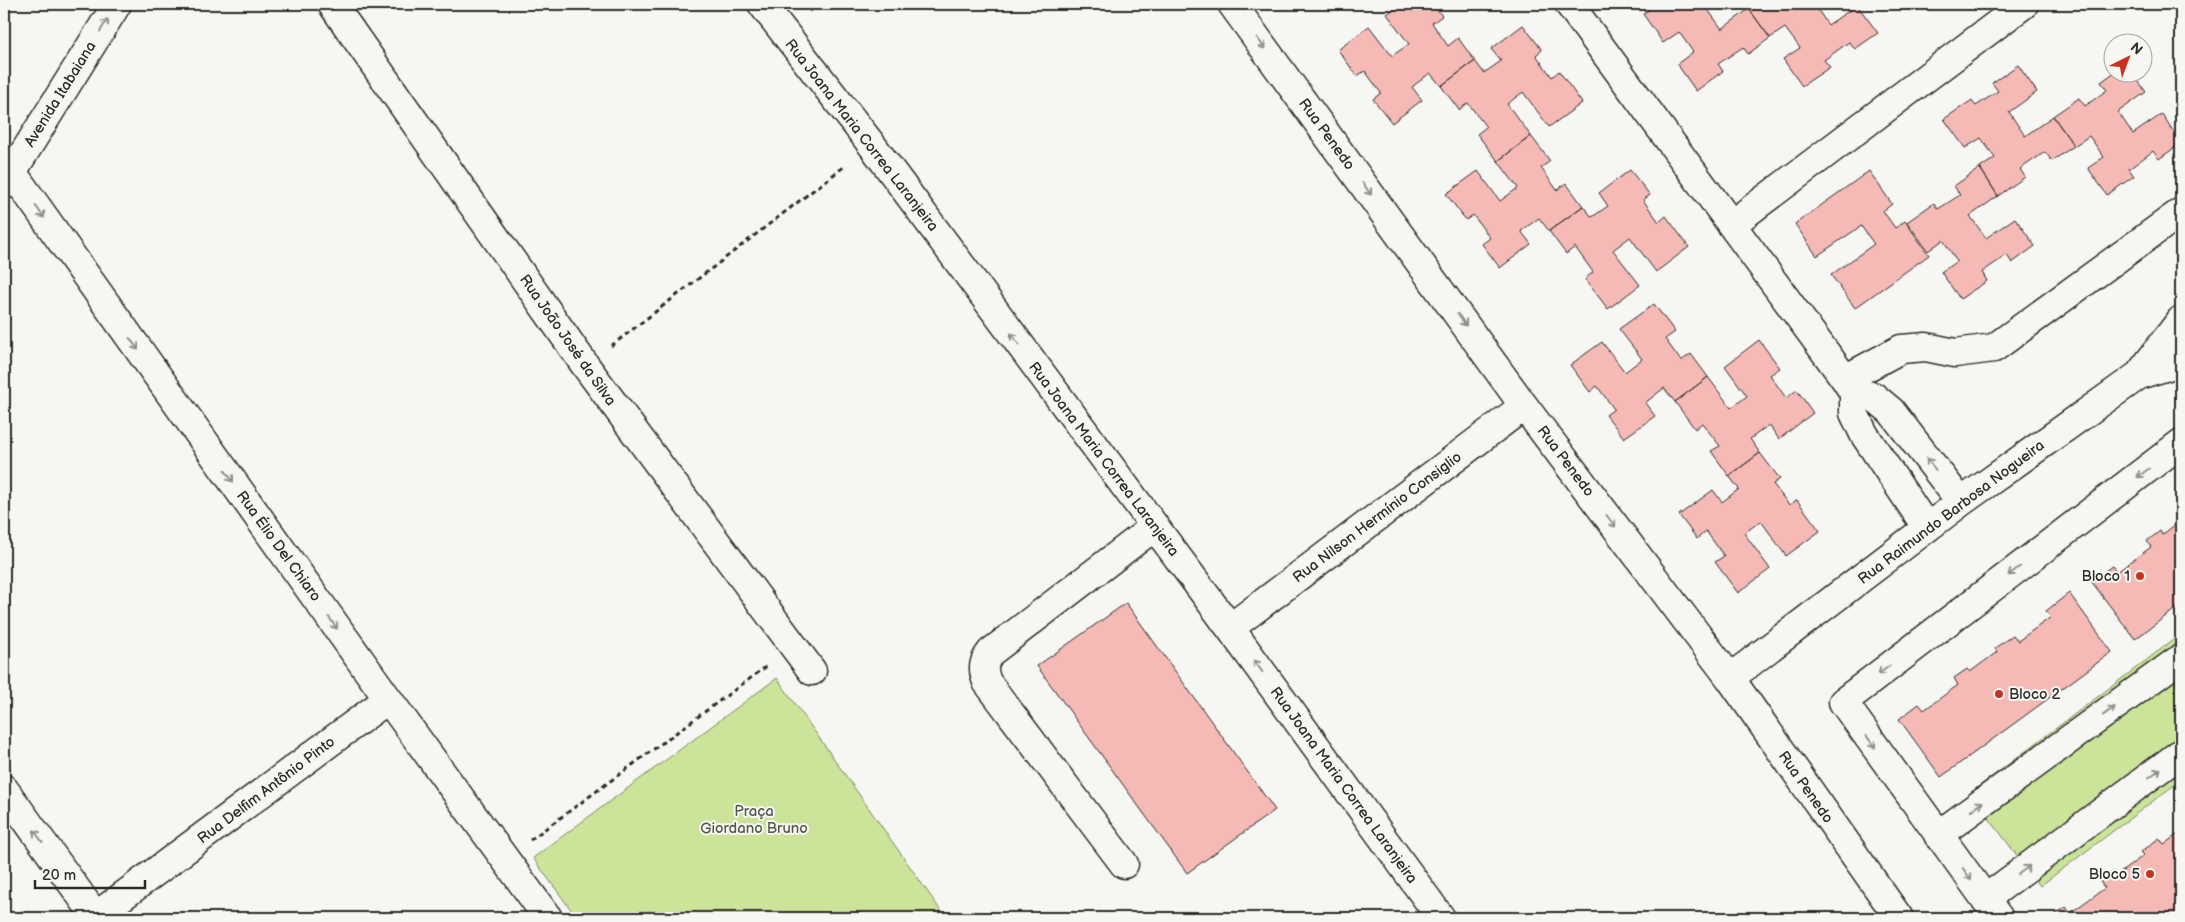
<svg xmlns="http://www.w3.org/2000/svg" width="2185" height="922" viewBox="0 0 2185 922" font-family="'Balsamiq Sans',sans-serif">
<rect width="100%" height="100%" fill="#f6f6f2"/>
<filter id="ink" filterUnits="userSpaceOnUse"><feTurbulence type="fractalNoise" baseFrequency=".02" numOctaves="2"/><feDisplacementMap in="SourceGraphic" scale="10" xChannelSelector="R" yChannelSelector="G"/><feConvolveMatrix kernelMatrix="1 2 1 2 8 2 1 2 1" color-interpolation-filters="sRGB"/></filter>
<g filter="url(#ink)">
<path fill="#cbe49a" stroke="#7b8862" d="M 2181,634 L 2181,780 L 2040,886 L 1970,793 Z
M 777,678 L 946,918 L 577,918 L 533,858 Z"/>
<path fill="#f6bab6" stroke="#2b2b2b" d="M 1400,4 L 1433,4 L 1442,16 L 1432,23 L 1448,46 L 1458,38 L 1475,61 L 1441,86 L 1430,73 L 1412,87 L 1422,100 L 1392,123 L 1373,99 L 1381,93 L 1365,71 L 1357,76 L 1338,50 L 1369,26 L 1392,56 L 1409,44 L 1387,14 Z
M 1657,4 L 1711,4 L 1706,7 L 1722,29 L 1749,9 L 1770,38 L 1748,54 L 1743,47 L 1718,64 L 1723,71 L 1696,91 L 1677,64 L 1693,52 L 1679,32 L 1663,43 L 1643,14 Z
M 1757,4 L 1814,4 L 1828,25 L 1857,5 L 1878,33 L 1855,49 L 1849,42 L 1824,60 L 1830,67 L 1802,86 L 1783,59 L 1800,48 L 1785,28 L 1770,38 L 1749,9 Z
M 1523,25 L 1542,50 L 1536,55 L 1552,77 L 1559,71 L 1582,103 L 1549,127 L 1523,92 L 1507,104 L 1531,136 L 1498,161 L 1477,134 L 1486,127 L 1468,103 L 1459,110 L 1441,86 L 1475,61 L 1484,73 L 1501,61 L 1491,49 Z
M 2018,65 L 2037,92 L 2009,112 L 2025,136 L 2053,116 L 2074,146 L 2052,161 L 2045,152 L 2020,169 L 2025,177 L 1998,196 L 1980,168 L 1995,158 L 1981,138 L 1965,148 L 1944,119 L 1972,100 L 1976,106 L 1998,91 L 1992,83 Z
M 2115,72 L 2132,72 L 2146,92 L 2118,112 L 2133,134 L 2162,114 L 2181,143 L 2159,159 L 2153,151 L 2129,169 L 2134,176 L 2107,195 L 2088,168 L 2104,157 L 2089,136 L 2074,146 L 2053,116 L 2079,98 L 2085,106 L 2107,90 L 2101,82 Z
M 1531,136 L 1550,161 L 1541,168 L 1557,190 L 1566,183 L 1583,206 L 1549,231 L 1539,218 L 1521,231 L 1531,244 L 1500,268 L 1482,244 L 1490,238 L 1473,215 L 1466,220 L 1446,194 L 1478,171 L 1500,201 L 1518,188 L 1498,161 Z
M 1980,168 L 1998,196 L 1970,216 L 1986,238 L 2015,218 L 2035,246 L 2012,263 L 2007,255 L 1982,272 L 1987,281 L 1960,299 L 1941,272 L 1957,261 L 1943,240 L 1928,251 L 1907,222 L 1934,203 L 1938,209 L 1960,195 L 1954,186 Z
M 1630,170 L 1650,195 L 1643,200 L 1659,222 L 1666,216 L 1689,247 L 1656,272 L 1630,237 L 1613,250 L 1640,285 L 1608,309 L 1585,279 L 1593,272 L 1575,247 L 1566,254 L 1549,231 L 1583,206 L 1592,217 L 1608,206 L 1599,193 Z
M 1869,171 L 1892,204 L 1883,211 L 1895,228 L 1905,221 L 1929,255 L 1855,308 L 1831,275 L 1874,244 L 1861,226 L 1817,256 L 1795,224 Z
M 1654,304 L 1675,332 L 1665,339 L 1681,361 L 1691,354 L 1708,377 L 1675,402 L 1664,388 L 1645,403 L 1655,416 L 1624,438 L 1606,415 L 1614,409 L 1597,386 L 1590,392 L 1570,365 L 1602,342 L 1625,372 L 1642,359 L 1619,329 Z
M 1759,340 L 1780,368 L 1770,375 L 1786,398 L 1797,390 L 1813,413 L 1779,439 L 1769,425 L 1750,439 L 1760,453 L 1729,476 L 1711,451 L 1720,446 L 1702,423 L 1695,429 L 1675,402 L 1708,377 L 1731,408 L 1747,396 L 1725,366 Z
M 1760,453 L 1780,479 L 1773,484 L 1789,505 L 1797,500 L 1820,531 L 1786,556 L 1761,521 L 1744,533 L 1770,569 L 1738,593 L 1715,562 L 1724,556 L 1706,531 L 1697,539 L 1679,515 L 1713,490 L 1722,502 L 1739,489 L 1729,476 Z
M 2181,520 L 2181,605 L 2135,639 L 2091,581 L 2112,566 L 2117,572 L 2151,547 L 2147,541 L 2160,531 L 2162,535 Z
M 2069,593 L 2112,652 L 1941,777 L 1899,719 L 1919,704 L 1924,710 L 1958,685 L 1954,678 L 1967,669 L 1970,672 L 1997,652 L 1995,648 L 2013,635 L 2018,641 L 2051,617 L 2046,611 Z
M 1126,603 L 1275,810 L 1187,873 L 1037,666 Z
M 2181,832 L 2181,912 L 2172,918 L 2050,918 L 2066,907 L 2070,913 L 2105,888 L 2100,882 L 2113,872 L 2116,876 L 2144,855 L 2141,852 L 2159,838 L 2164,844 Z"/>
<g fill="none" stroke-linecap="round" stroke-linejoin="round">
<defs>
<path id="minor" d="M 332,4 L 585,365 L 812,671
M 762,4 L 872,145 L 1230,628 L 1441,918
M 1232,4 L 1524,406 L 1730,678 L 1899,918
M 1569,4 L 1845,379 L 1854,393 L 1854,413 L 1864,434 L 1927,528
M 12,172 L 388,699 L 548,918
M 1732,224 L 2024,4
M 2139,375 L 2181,320
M 1845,379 L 1901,349 L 1926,347 L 1955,353 L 1994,348 L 2181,212
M 1854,393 L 1873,396 L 1891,411 L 1961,502
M 1230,628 L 1524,406
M 1730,678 L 1961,502 L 2139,375 L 2181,362
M 4,789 L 97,918
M 1938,835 L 2181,658
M 1124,864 L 987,682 C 982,669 983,662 991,652 L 1154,527
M 1985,899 L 2181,753
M 96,916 L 388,699
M 1999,918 L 1843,702 L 2181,443"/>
<path id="major" d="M 4,185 L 117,4"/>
</defs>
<use href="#minor" stroke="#2b2b2b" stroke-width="31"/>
<use href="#major" stroke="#2b2b2b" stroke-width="31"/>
<path stroke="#2b2b2b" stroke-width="3" stroke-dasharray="5 4" stroke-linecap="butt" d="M 809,11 L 818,4
M 611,346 L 846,165
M 530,840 L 767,666"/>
<use href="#minor" stroke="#f6f6f2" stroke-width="28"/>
<use href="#major" stroke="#f6f6f2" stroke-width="28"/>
</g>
<defs><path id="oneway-shaft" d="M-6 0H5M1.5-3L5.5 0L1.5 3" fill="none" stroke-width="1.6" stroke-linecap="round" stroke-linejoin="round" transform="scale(1.25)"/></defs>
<g stroke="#90908e">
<use href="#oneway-shaft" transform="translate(104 25) rotate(-58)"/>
<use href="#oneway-shaft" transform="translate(1261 43) rotate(54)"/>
<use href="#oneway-shaft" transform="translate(1367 189) rotate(54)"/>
<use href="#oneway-shaft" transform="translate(40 212) rotate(54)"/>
<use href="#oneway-shaft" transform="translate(1462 320) rotate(54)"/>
<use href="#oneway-shaft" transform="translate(1015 339) rotate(-126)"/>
<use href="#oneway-shaft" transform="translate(134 344) rotate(54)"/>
<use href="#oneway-shaft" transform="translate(1931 464) rotate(-128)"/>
<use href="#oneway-shaft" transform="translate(2143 473) rotate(143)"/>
<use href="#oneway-shaft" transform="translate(229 476) rotate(54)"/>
<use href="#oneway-shaft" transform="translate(1611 521) rotate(53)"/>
<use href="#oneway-shaft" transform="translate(2014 571) rotate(143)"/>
<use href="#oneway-shaft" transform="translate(333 623) rotate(54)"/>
<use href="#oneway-shaft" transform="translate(1258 666) rotate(-126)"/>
<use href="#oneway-shaft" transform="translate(1884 670) rotate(143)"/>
<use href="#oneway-shaft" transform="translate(2109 711) rotate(-36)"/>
<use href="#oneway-shaft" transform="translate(1871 742) rotate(54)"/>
<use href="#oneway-shaft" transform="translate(2155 773) rotate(-37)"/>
<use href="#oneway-shaft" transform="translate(1977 806) rotate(-36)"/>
<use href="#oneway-shaft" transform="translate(38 836) rotate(-126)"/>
<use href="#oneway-shaft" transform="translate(2024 870) rotate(-37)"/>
<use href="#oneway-shaft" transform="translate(1967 874) rotate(54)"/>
</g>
</g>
<g fill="#c8321e" stroke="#f6f6f2" stroke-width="2">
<circle cx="2140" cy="576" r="5"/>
<circle cx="1999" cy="694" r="5"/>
<circle cx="2150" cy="874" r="5"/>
</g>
<g text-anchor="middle" stroke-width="4" stroke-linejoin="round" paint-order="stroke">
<g font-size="15" fill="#2b2b2b" stroke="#f6f6f2">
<text transform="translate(60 94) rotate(-58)" y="5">Avenida Itabaiana</text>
<text transform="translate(1327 134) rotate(54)" y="5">Rua Penedo</text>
<text transform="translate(862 135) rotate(52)" y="5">Rua Joana Maria Correa Laranjeira</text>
<text transform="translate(568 340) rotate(55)" y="5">Rua João José da Silva</text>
<text transform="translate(1104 459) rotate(53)" y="5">Rua Joana Maria Correa Laranjeira</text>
<text transform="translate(1566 461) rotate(53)" y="5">Rua Penedo</text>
<text transform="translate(1951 512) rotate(-37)" y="5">Rua Raimundo Barbosa Nogueira</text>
<text transform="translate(1377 517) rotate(-37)" y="5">Rua Nilson Hermínio Consiglio</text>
<text transform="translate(279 546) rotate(54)" y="5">Rua Élio Del Chiaro</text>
<text transform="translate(1344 785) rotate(54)" y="5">Rua Joana Maria Correa Laranjeira</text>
<text transform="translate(1806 787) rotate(55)" y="5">Rua Penedo</text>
<text transform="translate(266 790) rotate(-37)" y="5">Rua Delfim Antônio Pinto</text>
</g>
<g font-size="15" fill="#2b2b2b" stroke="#f6f6f2" text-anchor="end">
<text x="2130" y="581">Bloco 1</text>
<text x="2009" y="699" text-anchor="start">Bloco 2</text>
<text x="2140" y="879">Bloco 5</text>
</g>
<g font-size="15" fill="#535947" stroke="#f6f6f2">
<text x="754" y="816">Praça<tspan x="754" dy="17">Giordano Bruno</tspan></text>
</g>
</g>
<rect width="2185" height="922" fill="none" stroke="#f6f6f2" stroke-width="20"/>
<rect x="10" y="10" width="2165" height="902" fill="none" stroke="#2b2b2b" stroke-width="2" filter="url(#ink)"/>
<g transform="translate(2128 58) rotate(42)"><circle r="24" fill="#f6f6f2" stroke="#a5a5a2"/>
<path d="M0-4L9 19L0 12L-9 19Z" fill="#c8321e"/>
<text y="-8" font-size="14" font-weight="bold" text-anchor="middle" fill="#2b2b2b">N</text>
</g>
<path d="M35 880v8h110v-8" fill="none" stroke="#2b2b2b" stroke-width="2.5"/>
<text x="42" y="880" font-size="15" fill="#2b2b2b" stroke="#f6f6f2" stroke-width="4" paint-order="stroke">20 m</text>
</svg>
